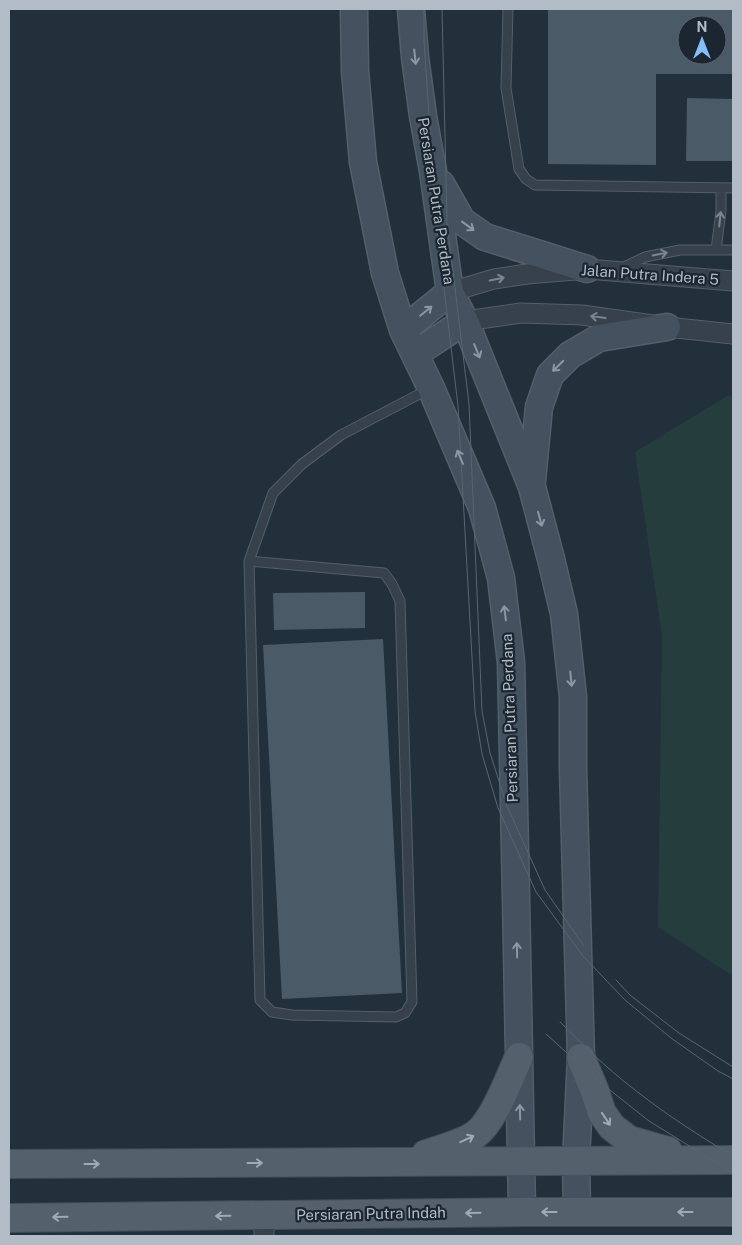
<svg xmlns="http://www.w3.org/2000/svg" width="742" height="1245" viewBox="0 0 742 1245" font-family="'Public Sans',sans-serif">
<rect width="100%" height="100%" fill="#22303b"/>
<path fill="#253e3d" d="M 729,395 L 733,398 L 733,976 L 658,927 L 662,636 L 635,452 Z"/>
<path fill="#4a5a67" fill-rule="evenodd" d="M 548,9 L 733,9 L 733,74 L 656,74 L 656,165 L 548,164 ZM 687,25 L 717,25 L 717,55 L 687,55 Z
M 687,98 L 733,99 L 733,161 L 686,161 Z
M 365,592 L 365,628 L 274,630 L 273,593 Z
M 383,639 L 402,993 L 282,999 L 263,645 Z"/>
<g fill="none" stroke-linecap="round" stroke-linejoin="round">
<defs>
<path id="lane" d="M 508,9 L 506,88 L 519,169 L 526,179 L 535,185 L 733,188
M 716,250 L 721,211 L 721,188
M 622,268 L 645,257 L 680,250 L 733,250
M 249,561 L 384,573 L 392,584 L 400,601 L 412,1002 L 405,1013 L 396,1017 L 292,1015 L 272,1012 L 260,1000 L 249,561 L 273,493 L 302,464 L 341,435 L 429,389"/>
<path id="street" d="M 450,292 L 494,279 L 527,274 L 587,269 L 733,281
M 465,321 L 521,313 L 582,315 L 667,327 L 733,334
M 264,1236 L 264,1215"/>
<path id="secondary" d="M 354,9 L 355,71 L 363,162 L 385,273 L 403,330 L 431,388 L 482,508 L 501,578 L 511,662 L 516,898 L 522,1212
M 411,9 L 415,57 L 423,116 L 433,171 L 450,292 L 465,321 L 532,487 L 551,559 L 564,614 L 573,697 L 573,768 L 581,1058 L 576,1160 L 577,1212
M 441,184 L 462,221 L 485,237 L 587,269
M 403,330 L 450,292
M 415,354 L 465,321
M 532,481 L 539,407 L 550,375 L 570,355 L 599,338 L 667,327"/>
<path id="primary" d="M 581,1058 L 594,1089 L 602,1113 L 612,1127 L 629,1140 L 668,1151
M 426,1154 C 439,1150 466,1142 476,1134 C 494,1121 509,1078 519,1057
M 9,1164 L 733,1160
M 9,1218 L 522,1212 L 733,1212"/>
</defs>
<use href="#lane" stroke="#545f69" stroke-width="11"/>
<use href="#street" stroke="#545f69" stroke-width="21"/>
<use href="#secondary" stroke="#545f69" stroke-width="29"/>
<use href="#primary" stroke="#424d57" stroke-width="30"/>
<use href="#lane" stroke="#36414b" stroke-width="9"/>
<use href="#street" stroke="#36414b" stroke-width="19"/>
<use href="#secondary" stroke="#44515e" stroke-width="26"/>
<use href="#primary" stroke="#54606b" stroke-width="28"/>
<path stroke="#586672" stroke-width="1" d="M 424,9 L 424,40 L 436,221 L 458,406 L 475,711 L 482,754 L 498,808 L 536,892 L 583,956 L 625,1000 L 671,1038 L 718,1071 L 733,1079
M 442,9 L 447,222 L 469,404 L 482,711 L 490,753 L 507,806 L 545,890 L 584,946
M 616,980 L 630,995 L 679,1033 L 733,1067
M 560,1022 C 576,1037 591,1053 607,1067 C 646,1101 689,1130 733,1156
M 546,1034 L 596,1079 L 649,1121 L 733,1173"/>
</g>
<defs><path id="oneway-shaft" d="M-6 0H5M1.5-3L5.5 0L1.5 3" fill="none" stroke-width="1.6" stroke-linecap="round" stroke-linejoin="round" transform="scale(1.25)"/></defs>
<g stroke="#8b97a2">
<use href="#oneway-shaft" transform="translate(415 57) rotate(84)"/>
<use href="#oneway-shaft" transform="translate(468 226) rotate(36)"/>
<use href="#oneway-shaft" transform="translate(426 311) rotate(-39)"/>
<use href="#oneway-shaft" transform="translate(477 351) rotate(68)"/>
<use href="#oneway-shaft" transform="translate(558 366) rotate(135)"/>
<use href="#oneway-shaft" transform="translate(460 457) rotate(-113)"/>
<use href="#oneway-shaft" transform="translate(540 519) rotate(75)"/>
<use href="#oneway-shaft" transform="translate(505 613) rotate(-97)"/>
<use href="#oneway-shaft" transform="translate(571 679) rotate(84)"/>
<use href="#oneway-shaft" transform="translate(517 950) rotate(-91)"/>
<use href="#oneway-shaft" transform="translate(520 1112) rotate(-91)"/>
</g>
<g stroke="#7a858f">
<use href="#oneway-shaft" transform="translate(720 219) rotate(-84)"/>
<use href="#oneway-shaft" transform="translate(660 254) rotate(-11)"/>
<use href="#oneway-shaft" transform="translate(497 279) rotate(-12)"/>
<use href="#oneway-shaft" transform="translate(598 317) rotate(-172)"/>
</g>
<g stroke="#9eaab5">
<use href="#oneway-shaft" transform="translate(606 1119) rotate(56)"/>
<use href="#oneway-shaft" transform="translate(467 1139) rotate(-25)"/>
<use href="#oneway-shaft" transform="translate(255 1163)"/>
<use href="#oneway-shaft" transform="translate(92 1164)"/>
<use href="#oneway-shaft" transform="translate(549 1212) rotate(180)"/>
<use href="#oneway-shaft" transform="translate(685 1212) rotate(180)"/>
<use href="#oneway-shaft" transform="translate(473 1213) rotate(179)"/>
<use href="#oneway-shaft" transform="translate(223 1216) rotate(179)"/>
<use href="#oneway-shaft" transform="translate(60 1217) rotate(179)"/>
</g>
<g text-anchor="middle" stroke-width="4.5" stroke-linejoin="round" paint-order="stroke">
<g font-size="15" fill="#b1bcc7" stroke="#1b2630">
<text transform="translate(436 201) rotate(81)" y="5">Persiaran Putra Perdana</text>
<text transform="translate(650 275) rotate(4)" y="5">Jalan Putra Indera 5</text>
<text transform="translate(510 718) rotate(-92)" y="5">Persiaran Putra Perdana</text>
<text transform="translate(371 1214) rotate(-1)" y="5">Persiaran Putra Indah</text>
</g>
</g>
<rect width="742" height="1245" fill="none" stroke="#b1bcc7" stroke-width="20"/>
<g transform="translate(702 40)"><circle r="24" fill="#1b2630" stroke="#57626c"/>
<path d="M0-4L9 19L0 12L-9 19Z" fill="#85bef8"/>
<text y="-8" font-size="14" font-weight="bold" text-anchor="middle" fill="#b1bcc7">N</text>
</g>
</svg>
